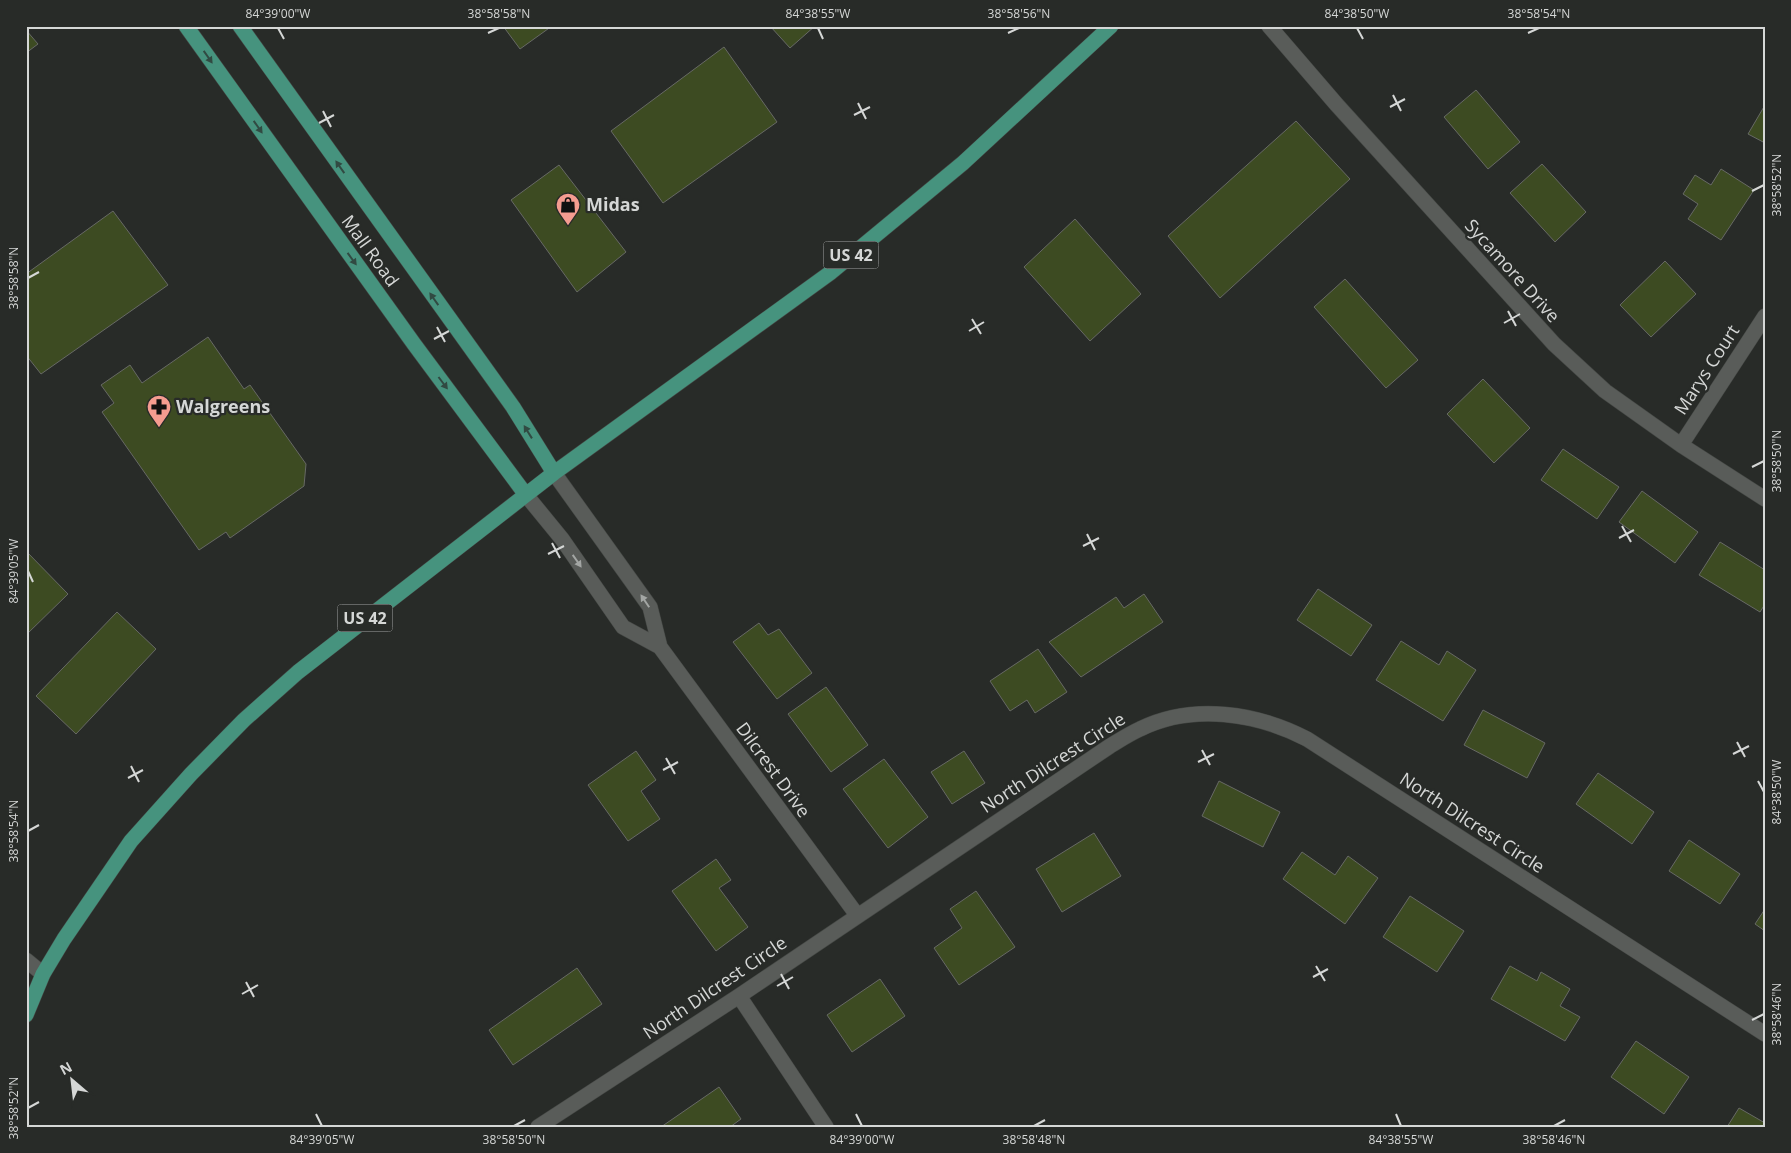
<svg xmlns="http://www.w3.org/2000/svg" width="1791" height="1153" viewBox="0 0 1791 1153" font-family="'Open Sans',sans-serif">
<rect width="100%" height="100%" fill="#282b28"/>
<path fill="#3d4b22" stroke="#676965" d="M 503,26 L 552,26 L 520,49 Z
M 770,26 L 815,26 L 790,48 Z
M 26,30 L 38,44 L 26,53 Z
M 724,47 L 777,122 L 663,203 L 611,131 Z
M 1476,90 L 1520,142 L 1488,169 L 1444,117 Z
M 1765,105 L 1765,143 L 1748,134 Z
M 1296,121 L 1350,179 L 1220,298 L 1168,236 Z
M 1542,164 L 1586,212 L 1555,242 L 1510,193 Z
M 559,165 L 626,252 L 577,292 L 511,200 Z
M 1721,169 L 1754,190 L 1721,240 L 1688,219 L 1698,204 L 1683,194 L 1695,175 L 1711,185 Z
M 113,211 L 168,285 L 41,374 L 26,355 L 26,274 Z
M 1075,219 L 1141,294 L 1090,341 L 1024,267 Z
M 1665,261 L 1696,294 L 1651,337 L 1620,305 Z
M 1345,279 L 1418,360 L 1386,388 L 1314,307 Z
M 208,337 L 244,389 L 250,385 L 306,464 L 304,486 L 230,538 L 226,532 L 199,550 L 102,412 L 114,403 L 101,385 L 130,365 L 142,383 Z
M 1483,379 L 1530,428 L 1494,463 L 1447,414 Z
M 1563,449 L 1619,487 L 1597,519 L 1541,480 Z
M 1642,491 L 1698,532 L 1675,563 L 1619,522 Z
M 1720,542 L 1765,570 L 1765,604 L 1760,612 L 1699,575 Z
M 26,551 L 68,594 L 26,635 Z
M 1318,589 L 1372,625 L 1351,656 L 1297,620 Z
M 1144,594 L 1163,622 L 1081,677 L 1049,642 L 1116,597 L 1124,608 Z
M 117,612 L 156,649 L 76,734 L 36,696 Z
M 759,623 L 768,635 L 779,629 L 812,673 L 777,699 L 733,642 Z
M 1401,641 L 1439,665 L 1447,651 L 1476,670 L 1443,721 L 1376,680 Z
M 1038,649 L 1067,692 L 1035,713 L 1027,700 L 1010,711 L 990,681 Z
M 826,687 L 868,745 L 831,772 L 788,714 Z
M 1483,710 L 1545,743 L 1527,778 L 1464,745 Z
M 636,751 L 656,780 L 641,791 L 660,819 L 628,841 L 588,785 Z
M 964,751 L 985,783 L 952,804 L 931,772 Z
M 884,759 L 928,817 L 888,848 L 843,789 Z
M 1598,773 L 1654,812 L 1632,844 L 1576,804 Z
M 1219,781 L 1280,812 L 1263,847 L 1202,816 Z
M 1094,833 L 1121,876 L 1062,912 L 1036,869 Z
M 1689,840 L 1740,874 L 1720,904 L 1669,871 Z
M 1302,852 L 1335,875 L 1348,856 L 1378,878 L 1345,924 L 1283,879 Z
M 716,859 L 731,880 L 719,888 L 748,927 L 716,951 L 672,891 Z
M 976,891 L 1015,947 L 959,985 L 934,948 L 962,928 L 950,909 Z
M 1410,896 L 1464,931 L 1437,972 L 1383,937 Z
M 1765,909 L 1765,931 L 1755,924 Z
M 1510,966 L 1537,981 L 1541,972 L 1570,989 L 1560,1006 L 1580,1017 L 1565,1041 L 1491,999 Z
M 577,968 L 602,1004 L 513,1065 L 489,1030 Z
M 880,979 L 905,1016 L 852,1052 L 827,1015 Z
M 1636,1041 L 1689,1077 L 1664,1114 L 1611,1077 Z
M 719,1087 L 741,1119 L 730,1127 L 661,1127 Z
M 1739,1108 L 1765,1123 L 1765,1127 L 1727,1127 Z"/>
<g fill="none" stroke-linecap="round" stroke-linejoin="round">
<defs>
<path id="minor" d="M 1269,26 L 1337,105 L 1554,344 L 1605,391 L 1681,445 L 1765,499
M 1681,445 L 1765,316
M 554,473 L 650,607 L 660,647 L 857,915
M 526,495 L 562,539 L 623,627 L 660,647
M 26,960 L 43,974
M 739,996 L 826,1127
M 538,1127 L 739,996 L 1110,746 C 1120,740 1129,734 1140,729 C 1193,703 1257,713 1307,739 L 1765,1034"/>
<path id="major" d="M 186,26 L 414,344 L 526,495
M 240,26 L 513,407 L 554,473
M 26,1015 L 43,974 L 64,939 L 131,841 L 191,774 L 244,720 L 298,672 L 554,473 L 830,273 L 963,163 L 1111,26"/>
</defs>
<use href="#minor" stroke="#444744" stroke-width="16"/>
<use href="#major" stroke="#444744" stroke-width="16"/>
<use href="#minor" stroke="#595c59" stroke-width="15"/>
<use href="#major" stroke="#46937e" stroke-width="15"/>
</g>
<defs><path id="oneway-solid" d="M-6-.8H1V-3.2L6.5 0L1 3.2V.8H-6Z" transform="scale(1.25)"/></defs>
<g fill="#314a42">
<use href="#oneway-solid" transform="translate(208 57) rotate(55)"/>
<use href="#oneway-solid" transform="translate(258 127) rotate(55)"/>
<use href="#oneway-solid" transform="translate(340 167) rotate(-125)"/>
<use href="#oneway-solid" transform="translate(352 259) rotate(54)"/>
<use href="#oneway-solid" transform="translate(434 299) rotate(-125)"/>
<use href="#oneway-solid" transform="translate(443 383) rotate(53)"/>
<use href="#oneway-solid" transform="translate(528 432) rotate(-122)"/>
</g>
<g fill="#a3a6a4">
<use href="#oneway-solid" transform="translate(577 561) rotate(55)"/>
<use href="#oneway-solid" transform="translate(645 601) rotate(-124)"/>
</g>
<path fill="none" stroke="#d5d7d6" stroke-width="2" d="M 278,28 L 284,39M 818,28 L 823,39M 1357,28 L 1363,39M 488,33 L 499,28M 1008,33 L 1019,28M 1528,33 L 1539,28M 1393,95 L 1401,111M 858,103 L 866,119M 1390,107 L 1405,99M 323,111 L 331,127M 854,115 L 870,107M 319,123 L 334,115M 1752,191 L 1764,185M 28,278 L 39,272M 1508,311 L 1516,326M 972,319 L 981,334M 1504,323 L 1520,314M 437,327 L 445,342M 969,331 L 984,322M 434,339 L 449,331M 1752,467 L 1764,461M 1622,526 L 1631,542M 1087,534 L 1095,550M 1619,538 L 1634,530M 552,543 L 560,558M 1083,546 L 1099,538M 548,554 L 564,546M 28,571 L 33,582M 1737,742 L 1745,757M 1202,750 L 1210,765M 1733,754 L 1749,746M 666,758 L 675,774M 1198,762 L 1214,754M 131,766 L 139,782M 663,770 L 678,762M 128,778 L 143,770M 1758,781 L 1764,792M 28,831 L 39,825M 1316,966 L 1325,981M 781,974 L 789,989M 1313,977 L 1328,969M 246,982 L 254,997M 777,986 L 793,977M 242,994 L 258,985M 1752,1020 L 1764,1014M 28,1108 L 39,1102M 316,1114 L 322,1126M 856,1114 L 862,1126M 1396,1114 L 1401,1126M 514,1126 L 525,1120M 1034,1126 L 1045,1120M 1554,1126 L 1565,1120"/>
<defs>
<symbol id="shop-pin" viewBox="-11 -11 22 30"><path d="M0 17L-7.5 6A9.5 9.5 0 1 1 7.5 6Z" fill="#f59c90" stroke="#282b28"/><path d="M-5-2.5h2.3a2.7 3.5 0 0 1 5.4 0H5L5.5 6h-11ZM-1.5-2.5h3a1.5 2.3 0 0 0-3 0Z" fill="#111"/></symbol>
<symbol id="pharmacy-pin" viewBox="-11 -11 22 30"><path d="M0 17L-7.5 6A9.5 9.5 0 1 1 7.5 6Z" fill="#f59c90" stroke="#282b28"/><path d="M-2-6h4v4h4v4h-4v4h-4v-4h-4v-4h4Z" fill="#111"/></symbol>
</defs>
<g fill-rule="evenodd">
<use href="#shop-pin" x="554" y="191" width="28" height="38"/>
<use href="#pharmacy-pin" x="145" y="393" width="28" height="38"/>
</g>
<g text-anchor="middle" stroke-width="4.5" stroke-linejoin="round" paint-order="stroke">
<g fill="#282b28" stroke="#a1a3a2" stroke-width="1">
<rect x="823.5" y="241.5" width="55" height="27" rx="4"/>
<rect x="337.5" y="604.5" width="55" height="27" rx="4"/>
</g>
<g font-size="16" font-weight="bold" fill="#d5d7d6">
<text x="851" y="261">US 42</text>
<text x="365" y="624">US 42</text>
</g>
<g font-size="18" font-weight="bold" fill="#d5d7d6" stroke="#282b28" text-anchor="start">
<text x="586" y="211">Midas</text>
<text x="176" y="413">Walgreens</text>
</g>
<g font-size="18" fill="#d5d7d6" stroke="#282b28">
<text transform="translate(370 251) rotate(54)" y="6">Mall Road</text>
<text transform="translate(1512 271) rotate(48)" y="6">Sycamore Drive</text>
<text transform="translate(1707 370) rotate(-57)" y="6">Marys Court</text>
<text transform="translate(1053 763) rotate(-33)" y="6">North Dilcrest Circle</text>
<text transform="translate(773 770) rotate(54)" y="6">Dilcrest Drive</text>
<text transform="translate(1472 823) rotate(33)" y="6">North Dilcrest Circle</text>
<text transform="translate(715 988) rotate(-34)" y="6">North Dilcrest Circle</text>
</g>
</g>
<rect width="1791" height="1153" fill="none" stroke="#282b28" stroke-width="55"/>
<g transform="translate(72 1080) rotate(332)" stroke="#282b28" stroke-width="4" paint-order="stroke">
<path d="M0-4L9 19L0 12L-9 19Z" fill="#d5d7d6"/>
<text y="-8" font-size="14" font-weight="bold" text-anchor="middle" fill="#d5d7d6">N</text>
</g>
<rect x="28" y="28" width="1736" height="1098" fill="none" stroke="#d5d7d6" stroke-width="2"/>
<g font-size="12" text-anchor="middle" fill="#d5d7d6">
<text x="278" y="18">84°39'00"W</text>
<text x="499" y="18">38°58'58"N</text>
<text x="818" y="18">84°38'55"W</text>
<text x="1019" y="18">38°58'56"N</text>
<text x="1357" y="18">84°38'50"W</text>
<text x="1539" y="18">38°58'54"N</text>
<text transform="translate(1777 185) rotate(-90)" y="4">38°58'52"N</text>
<text transform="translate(14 278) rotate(-90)" y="4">38°58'58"N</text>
<text transform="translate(1777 461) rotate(-90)" y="4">38°58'50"N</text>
<text transform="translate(14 571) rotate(-90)" y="4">84°39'05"W</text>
<text transform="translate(1777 792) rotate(-90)" y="4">84°38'50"W</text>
<text transform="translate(14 831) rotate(-90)" y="4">38°58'54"N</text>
<text transform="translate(1777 1014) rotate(-90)" y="4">38°58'46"N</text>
<text transform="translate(14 1108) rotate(-90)" y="4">38°58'52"N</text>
<text x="322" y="1144">84°39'05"W</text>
<text x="514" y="1144">38°58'50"N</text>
<text x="862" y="1144">84°39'00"W</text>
<text x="1034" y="1144">38°58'48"N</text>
<text x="1401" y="1144">84°38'55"W</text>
<text x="1554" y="1144">38°58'46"N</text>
</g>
</svg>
